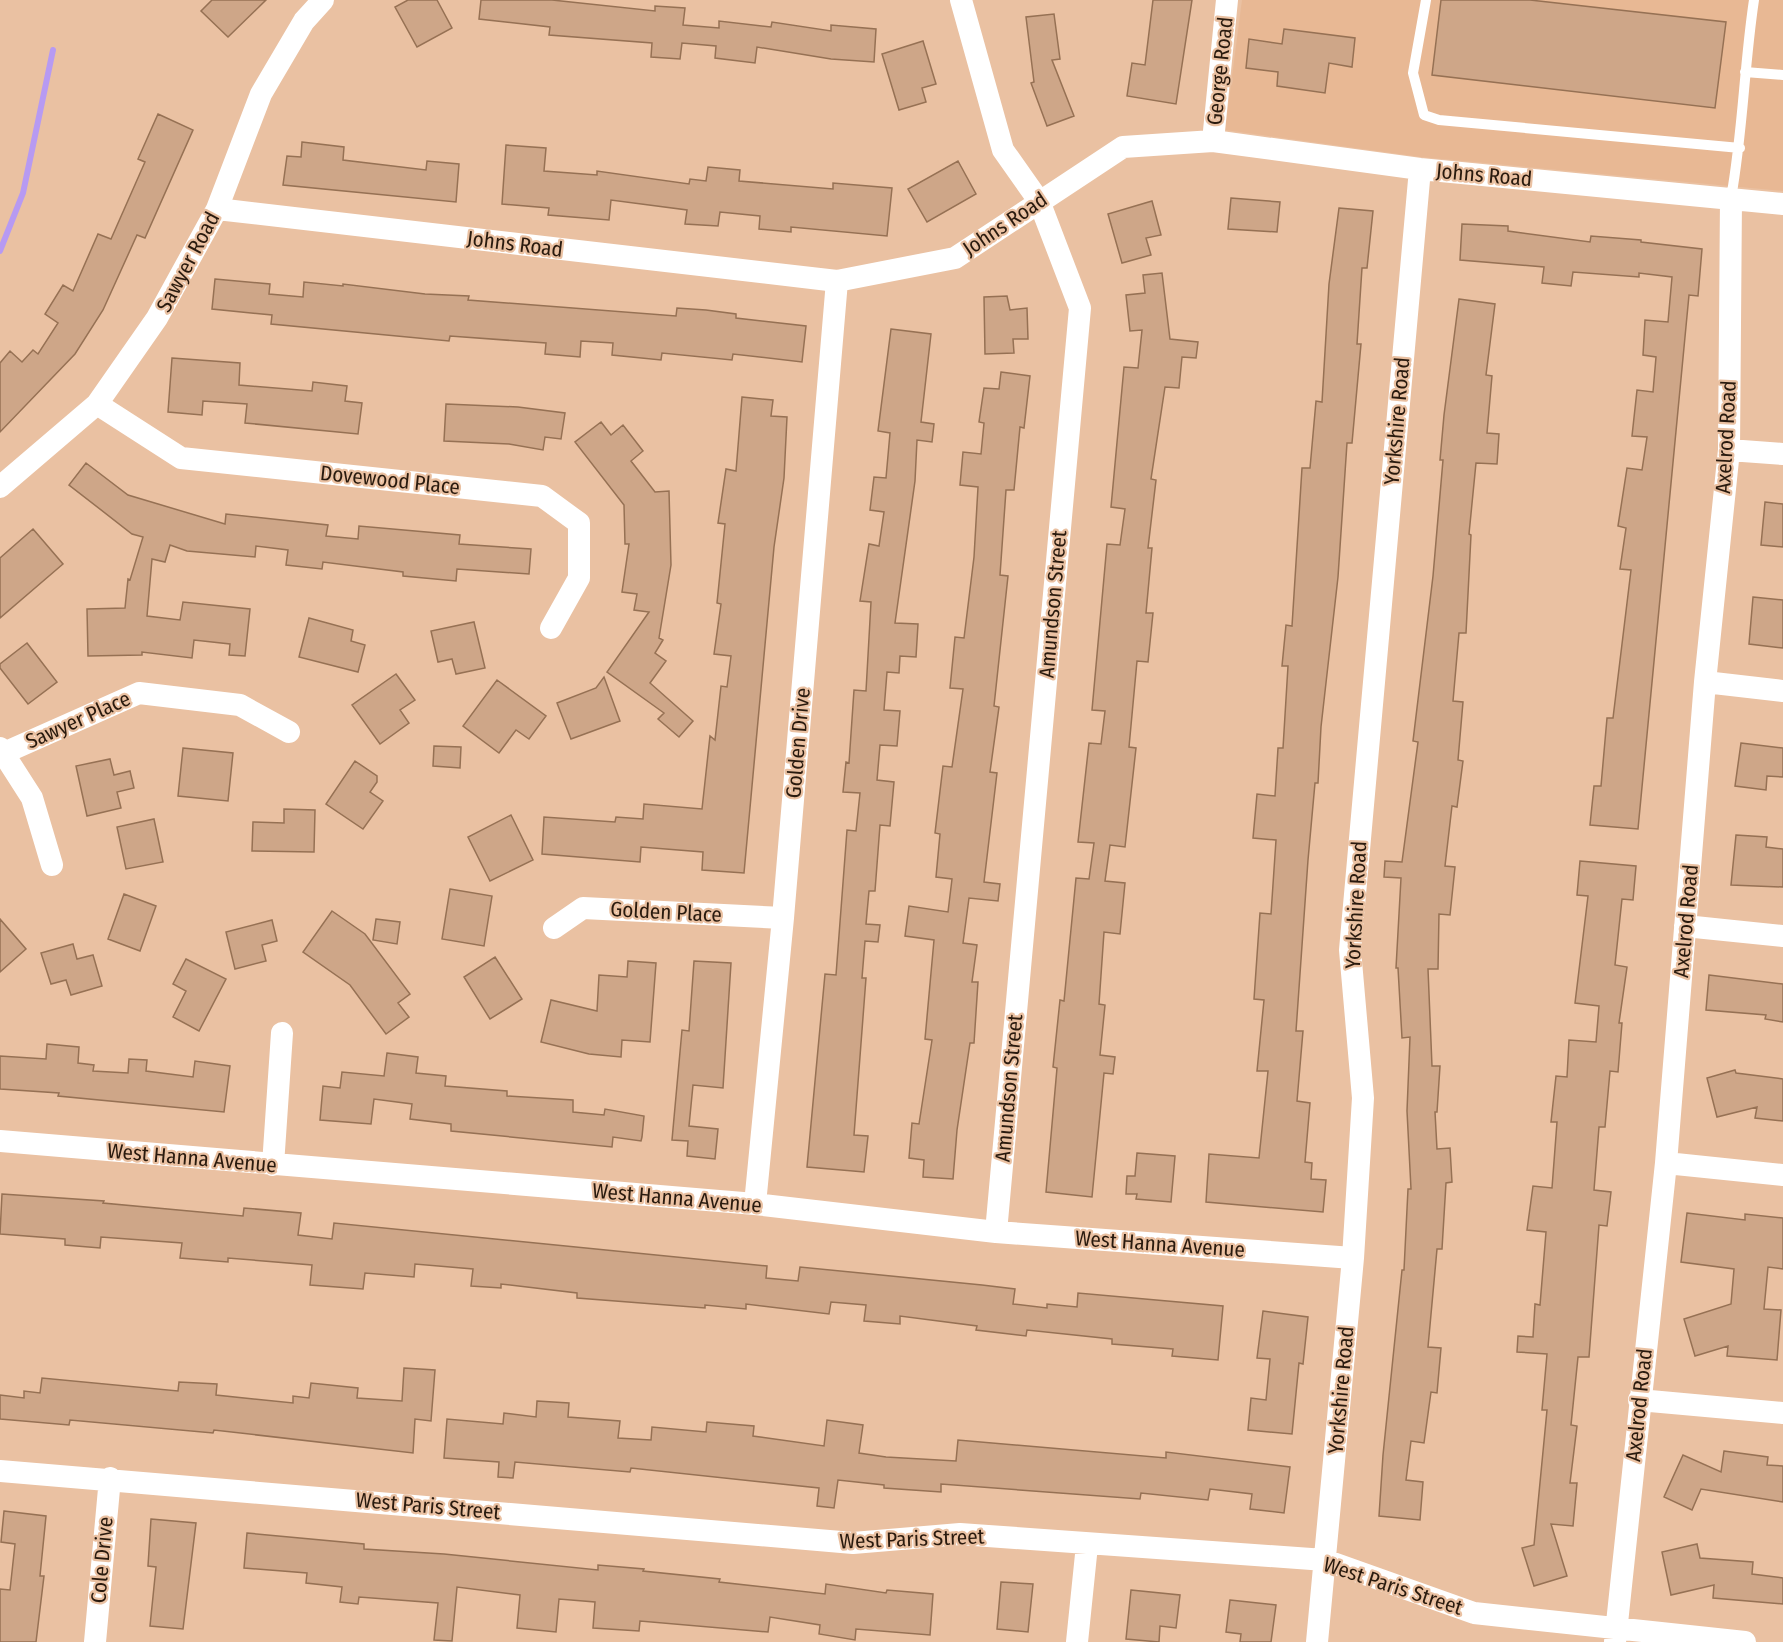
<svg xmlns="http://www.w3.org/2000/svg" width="1783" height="1642" viewBox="0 0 1783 1642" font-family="'Fira Sans Condensed',sans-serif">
<rect width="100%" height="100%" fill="#eac1a2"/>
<path fill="#e8b894" d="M 1242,0 L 1783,0 L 1783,191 L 1421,157 L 1225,130 Z"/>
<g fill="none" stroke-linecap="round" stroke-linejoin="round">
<path stroke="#b79af2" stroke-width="6" d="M 0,251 L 23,193 L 53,50"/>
</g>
<path fill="#cea688" stroke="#967154" stroke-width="1.5" d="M 212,0 L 266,0 L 228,37 L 201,11 Z
M 408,0 L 437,0 L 452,28 L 417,47 L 395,7 Z
M 481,0 L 552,0 L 655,11 L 655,6 L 685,8 L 683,25 L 719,28 L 719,21 L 771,27 L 772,22 L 831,31 L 831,25 L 876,29 L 874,62 L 831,59 L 757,47 L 755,63 L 715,58 L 716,46 L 682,43 L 680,59 L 651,57 L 652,43 L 549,35 L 550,27 L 479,19 Z
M 1153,0 L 1192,0 L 1176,104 L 1127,96 L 1132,63 L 1145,65 Z
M 1441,0 L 1530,0 L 1726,22 L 1715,108 L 1432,75 Z
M 1054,14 L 1060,59 L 1052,60 L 1074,116 L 1047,126 L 1031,83 L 1034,82 L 1026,17 Z
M 1284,29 L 1355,38 L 1352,67 L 1329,63 L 1325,93 L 1277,86 L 1278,72 L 1246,68 L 1249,39 L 1282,44 Z
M 923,41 L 936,84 L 922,88 L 926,102 L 899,110 L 882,54 Z
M 158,114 L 193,130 L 145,238 L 137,235 L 103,310 L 75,354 L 0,432 L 0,363 L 10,351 L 22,362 L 33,350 L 38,354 L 58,323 L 45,314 L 63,285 L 73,291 L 98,234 L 111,239 L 145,162 L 138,159 Z
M 302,142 L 344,147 L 343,160 L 426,170 L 427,161 L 459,164 L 456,202 L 283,185 L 287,156 L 301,157 Z
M 506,145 L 546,148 L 544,171 L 597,175 L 597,171 L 689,184 L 690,179 L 706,181 L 708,167 L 740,170 L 739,181 L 833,189 L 833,183 L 892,188 L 887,236 L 791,227 L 791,232 L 759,229 L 760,216 L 720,212 L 718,226 L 685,224 L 687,210 L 611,200 L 609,220 L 548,215 L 549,208 L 502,204 Z
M 958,161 L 976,194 L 927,222 L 908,189 Z
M 1231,198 L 1280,202 L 1277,232 L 1228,229 Z
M 1152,201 L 1161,235 L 1146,238 L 1151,255 L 1122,263 L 1108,214 Z
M 1339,208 L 1373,211 L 1367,268 L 1362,268 L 1357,344 L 1361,344 L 1352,443 L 1347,443 L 1338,577 L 1321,727 L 1318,783 L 1315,783 L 1308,860 L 1296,1031 L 1303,1031 L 1297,1101 L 1310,1103 L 1305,1162 L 1312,1163 L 1311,1179 L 1326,1180 L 1323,1212 L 1206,1202 L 1209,1154 L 1259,1158 L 1268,1071 L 1257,1071 L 1264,1000 L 1254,999 L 1260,913 L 1271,914 L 1276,840 L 1253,838 L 1257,794 L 1275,796 L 1278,748 L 1283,748 L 1288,666 L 1282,666 L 1286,625 L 1292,626 L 1302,468 L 1310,468 L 1316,401 L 1322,402 L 1329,284 Z
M 1462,224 L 1508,226 L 1508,231 L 1590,242 L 1591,236 L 1641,240 L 1641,242 L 1702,249 L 1698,296 L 1689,295 L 1638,829 L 1590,825 L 1594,786 L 1601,786 L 1607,718 L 1613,718 L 1631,570 L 1620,569 L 1626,528 L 1618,526 L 1627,468 L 1642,470 L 1647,437 L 1632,436 L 1637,390 L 1653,392 L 1656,357 L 1643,355 L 1645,320 L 1668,322 L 1672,277 L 1639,273 L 1639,277 L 1573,272 L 1571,286 L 1542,283 L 1544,267 L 1460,260 Z
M 1162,273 L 1170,339 L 1198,342 L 1196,358 L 1182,357 L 1179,388 L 1165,387 L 1151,479 L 1156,480 L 1148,548 L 1152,548 L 1146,613 L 1153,613 L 1148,662 L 1137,661 L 1129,747 L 1136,748 L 1125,847 L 1110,845 L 1105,881 L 1125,883 L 1120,934 L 1104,932 L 1099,1004 L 1105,1005 L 1100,1055 L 1115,1057 L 1113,1074 L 1104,1073 L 1092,1197 L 1046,1192 L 1057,1068 L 1053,1067 L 1060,1000 L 1064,1001 L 1076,878 L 1089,879 L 1094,843 L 1078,842 L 1089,743 L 1101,744 L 1105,711 L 1092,710 L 1107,544 L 1120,545 L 1125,509 L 1111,507 L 1124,367 L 1138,368 L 1142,330 L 1130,331 L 1126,295 L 1145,293 L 1143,275 Z
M 215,279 L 270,284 L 269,294 L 303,297 L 304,282 L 343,286 L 343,284 L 425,294 L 469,296 L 468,300 L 676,316 L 677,308 L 706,310 L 736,314 L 736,318 L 806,326 L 802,362 L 733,354 L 732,360 L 662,353 L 661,360 L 612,355 L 613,343 L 581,341 L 580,357 L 545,354 L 546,343 L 450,336 L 449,341 L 271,324 L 272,315 L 212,309 Z
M 1007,296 L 1010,310 L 1027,308 L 1028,339 L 1013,339 L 1014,353 L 985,354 L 984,297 Z
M 1459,299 L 1495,304 L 1486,375 L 1492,376 L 1487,433 L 1499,434 L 1497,464 L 1476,463 L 1469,534 L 1471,535 L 1466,633 L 1459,633 L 1453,701 L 1463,702 L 1458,760 L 1463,761 L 1457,807 L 1452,806 L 1445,866 L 1455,867 L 1450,915 L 1439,914 L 1438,969 L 1428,969 L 1432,1066 L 1440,1066 L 1437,1112 L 1435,1112 L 1437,1149 L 1450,1148 L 1452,1182 L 1446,1183 L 1442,1249 L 1437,1249 L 1428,1347 L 1441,1348 L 1437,1393 L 1431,1392 L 1424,1443 L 1411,1441 L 1406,1480 L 1423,1482 L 1420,1520 L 1379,1516 L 1383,1455 L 1402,1270 L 1404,1270 L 1408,1189 L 1411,1189 L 1407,1111 L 1410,1037 L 1402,1038 L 1398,968 L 1396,968 L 1401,878 L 1384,877 L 1385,861 L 1402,862 L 1418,742 L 1413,741 L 1433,576 L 1443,460 L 1440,460 L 1444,415 Z
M 891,329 L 931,334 L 921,422 L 934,424 L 932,442 L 917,440 L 915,481 L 895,623 L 918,624 L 916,657 L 900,656 L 899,673 L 887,672 L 884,710 L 900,711 L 897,746 L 880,745 L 877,780 L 894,782 L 890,826 L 880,825 L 875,891 L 869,891 L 866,924 L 880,925 L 878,942 L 865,941 L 862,978 L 866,978 L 854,1135 L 868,1136 L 864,1172 L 807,1167 L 825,974 L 836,975 L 847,830 L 856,831 L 860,793 L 843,792 L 846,762 L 849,763 L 854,690 L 866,691 L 871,602 L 860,601 L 869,544 L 879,546 L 884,512 L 870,510 L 874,477 L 886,478 L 890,433 L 878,431 Z
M 172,358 L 240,363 L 239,385 L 312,391 L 313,382 L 347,386 L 345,401 L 362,403 L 358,434 L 245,423 L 247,404 L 203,401 L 202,415 L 168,412 Z
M 1001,372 L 1030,376 L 1024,428 L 1020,427 L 1014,490 L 1006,490 L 1000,575 L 1008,576 L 994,706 L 999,707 L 990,772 L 997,773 L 984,882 L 1000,884 L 998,901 L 969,898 L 963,943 L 977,945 L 972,982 L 978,982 L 974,1043 L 970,1043 L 957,1130 L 953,1179 L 923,1177 L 924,1160 L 909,1158 L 912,1123 L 919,1124 L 932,1040 L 925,1039 L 934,940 L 905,936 L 909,906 L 948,912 L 952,879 L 936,877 L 940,834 L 935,833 L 943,766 L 952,767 L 963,689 L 950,688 L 955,637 L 964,638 L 974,557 L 978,487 L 960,485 L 963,452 L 981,454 L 984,423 L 979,422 L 984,388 L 999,389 Z
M 742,397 L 773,400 L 771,416 L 787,417 L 784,478 L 774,547 L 744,873 L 702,870 L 703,852 L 641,847 L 640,862 L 542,854 L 544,817 L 615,822 L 616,817 L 643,819 L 644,804 L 702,809 L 710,736 L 715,740 L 721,686 L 727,687 L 731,656 L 714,654 L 721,604 L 717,603 L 725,524 L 718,523 L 726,469 L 736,471 Z
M 446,404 L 518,407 L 565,413 L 561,439 L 545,437 L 543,450 L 509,444 L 444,441 Z
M 601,422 L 611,435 L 623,425 L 643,451 L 631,461 L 655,492 L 669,491 L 671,565 L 659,638 L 663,640 L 655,653 L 666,661 L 650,683 L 693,721 L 679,737 L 658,719 L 664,713 L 607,672 L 649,612 L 634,610 L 637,594 L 622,592 L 629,544 L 625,544 L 624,505 L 575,442 Z
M 86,463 L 128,495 L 225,524 L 226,514 L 328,525 L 326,536 L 358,539 L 359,526 L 460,535 L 459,544 L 531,549 L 529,574 L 457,569 L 456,581 L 403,576 L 403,572 L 323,562 L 322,569 L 286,565 L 288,550 L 256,546 L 255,557 L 187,551 L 170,545 L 165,562 L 152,559 L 147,616 L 180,620 L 183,602 L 250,609 L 245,656 L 229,655 L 230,644 L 194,640 L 192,658 L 142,652 L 142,655 L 88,656 L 87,609 L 125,608 L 128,579 L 130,580 L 143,537 L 132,534 L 69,485 Z
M 1765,502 L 1783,504 L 1783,547 L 1761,545 Z
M 33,529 L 63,564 L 0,618 L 0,558 Z
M 1753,597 L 1783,600 L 1783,648 L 1749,644 Z
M 309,618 L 353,630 L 351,641 L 365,645 L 358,672 L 299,657 Z
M 474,622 L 485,668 L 456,674 L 452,659 L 438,662 L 431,631 Z
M 27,643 L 57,682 L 28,704 L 0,668 L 0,664 Z
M 396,674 L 415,700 L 400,710 L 409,723 L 380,744 L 352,705 Z
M 604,677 L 620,721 L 571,739 L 557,703 L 596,688 Z
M 497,680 L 546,716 L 529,739 L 516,730 L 499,753 L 463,726 Z
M 1741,743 L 1783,748 L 1783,777 L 1767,776 L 1766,790 L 1735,786 Z
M 434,746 L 461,747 L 460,768 L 433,766 Z
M 183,748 L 233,753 L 228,801 L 178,796 Z
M 110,759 L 114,775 L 130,771 L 134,788 L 117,792 L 121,808 L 87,816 L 76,766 Z
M 355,761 L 377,776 L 377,782 L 370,792 L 383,801 L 363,829 L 326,804 Z
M 284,809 L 315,810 L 314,852 L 252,851 L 253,822 L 284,823 Z
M 511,815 L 533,860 L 490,881 L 468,837 Z
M 154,819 L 163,862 L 126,869 L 117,827 Z
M 1736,835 L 1767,837 L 1766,847 L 1783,849 L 1783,887 L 1731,885 Z
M 1580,861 L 1636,866 L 1633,900 L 1622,899 L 1615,965 L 1627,967 L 1619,1023 L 1622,1023 L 1618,1072 L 1610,1071 L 1605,1127 L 1599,1127 L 1594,1190 L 1611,1192 L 1607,1226 L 1599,1225 L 1589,1357 L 1578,1357 L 1571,1425 L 1577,1426 L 1570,1483 L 1577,1483 L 1573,1526 L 1551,1524 L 1567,1576 L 1534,1586 L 1522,1548 L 1534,1545 L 1547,1410 L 1542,1410 L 1547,1354 L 1517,1352 L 1518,1336 L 1533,1337 L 1535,1304 L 1540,1305 L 1546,1232 L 1527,1230 L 1533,1186 L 1552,1188 L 1557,1122 L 1551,1122 L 1556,1076 L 1567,1077 L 1569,1040 L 1596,1042 L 1599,1006 L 1575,1003 L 1588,896 L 1577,895 Z
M 450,889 L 492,896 L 484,946 L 442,939 Z
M 124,894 L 156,906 L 140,951 L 108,939 Z
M 332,911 L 365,934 L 410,994 L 398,1003 L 409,1017 L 386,1034 L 350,985 L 303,952 Z
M 0,919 L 26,949 L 0,972 Z
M 376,919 L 400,922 L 397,944 L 373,940 Z
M 272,920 L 277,941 L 262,945 L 266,961 L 235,969 L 226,932 Z
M 73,944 L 77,959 L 93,955 L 102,986 L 71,995 L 66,980 L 51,984 L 41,953 Z
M 495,957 L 522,999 L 490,1019 L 464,977 Z
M 186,959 L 226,979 L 199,1031 L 173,1017 L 186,991 L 173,984 Z
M 628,961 L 656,963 L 650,1042 L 622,1040 L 621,1057 L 589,1054 L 541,1042 L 551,1000 L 597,1011 L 599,975 L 627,977 Z
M 694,961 L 731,963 L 723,1088 L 693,1085 L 689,1126 L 718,1129 L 715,1159 L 687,1156 L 688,1141 L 672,1140 L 682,1030 L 689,1031 Z
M 1709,975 L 1783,984 L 1783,1022 L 1765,1019 L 1766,1015 L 1706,1010 Z
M 47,1044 L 79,1047 L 78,1063 L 94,1065 L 93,1071 L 128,1073 L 129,1059 L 147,1060 L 146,1071 L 193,1077 L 195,1061 L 230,1066 L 224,1112 L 58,1096 L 59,1093 L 0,1089 L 0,1056 L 46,1059 Z
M 387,1053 L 418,1057 L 416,1073 L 446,1076 L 445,1086 L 507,1091 L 507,1096 L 573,1100 L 573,1112 L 604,1115 L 605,1109 L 644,1116 L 642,1137 L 641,1141 L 613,1137 L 612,1147 L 451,1131 L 451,1124 L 410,1119 L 412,1104 L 374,1099 L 371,1124 L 320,1120 L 323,1086 L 340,1088 L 342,1072 L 384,1076 Z
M 1735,1070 L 1736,1073 L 1783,1079 L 1783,1121 L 1755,1118 L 1757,1107 L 1717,1117 L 1707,1078 Z
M 1137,1153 L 1175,1156 L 1171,1202 L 1136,1199 L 1137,1194 L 1126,1194 L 1127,1176 L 1135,1176 Z
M 2,1194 L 104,1201 L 103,1203 L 243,1216 L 244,1208 L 301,1213 L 298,1235 L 332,1239 L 334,1223 L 767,1266 L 766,1278 L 798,1281 L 800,1267 L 982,1285 L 1015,1289 L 1013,1304 L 1047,1308 L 1047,1304 L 1077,1307 L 1078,1293 L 1223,1306 L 1218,1360 L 1172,1356 L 1173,1349 L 1112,1344 L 1112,1339 L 1027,1330 L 1026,1336 L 976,1330 L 977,1326 L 900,1316 L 900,1324 L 864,1321 L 866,1305 L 831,1302 L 829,1314 L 746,1304 L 746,1309 L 705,1305 L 705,1308 L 577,1298 L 577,1293 L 501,1284 L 501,1288 L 471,1286 L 473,1269 L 415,1264 L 414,1277 L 365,1273 L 363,1289 L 310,1285 L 312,1265 L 228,1258 L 228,1262 L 180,1258 L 182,1243 L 101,1237 L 100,1248 L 65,1245 L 65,1239 L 0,1234 Z
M 1687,1213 L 1745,1220 L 1745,1214 L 1783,1218 L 1783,1269 L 1768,1267 L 1764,1309 L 1781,1310 L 1777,1360 L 1727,1356 L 1728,1346 L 1695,1356 L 1684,1319 L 1731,1304 L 1734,1269 L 1681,1262 Z
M 1263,1311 L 1308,1317 L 1303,1364 L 1299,1363 L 1292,1434 L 1248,1430 L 1251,1398 L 1266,1400 L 1270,1359 L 1257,1358 Z
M 404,1368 L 435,1370 L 431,1421 L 415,1419 L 413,1453 L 214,1430 L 213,1433 L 70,1420 L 69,1425 L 0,1419 L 0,1395 L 24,1398 L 24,1391 L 40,1393 L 42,1378 L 178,1391 L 179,1382 L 217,1384 L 216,1395 L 293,1403 L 293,1396 L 309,1398 L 311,1383 L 358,1388 L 357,1398 L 402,1401 Z
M 537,1401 L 569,1403 L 568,1417 L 620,1421 L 618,1438 L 651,1440 L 652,1427 L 706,1432 L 707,1422 L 754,1426 L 753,1436 L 824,1446 L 827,1420 L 863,1425 L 859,1453 L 886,1457 L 956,1461 L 958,1440 L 1166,1458 L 1166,1452 L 1290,1467 L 1284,1513 L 1250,1509 L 1252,1494 L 1210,1489 L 1208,1500 L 1141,1493 L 1140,1499 L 941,1484 L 941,1492 L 884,1488 L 884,1485 L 838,1480 L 834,1508 L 817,1506 L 819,1488 L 631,1468 L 630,1472 L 515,1462 L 513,1478 L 498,1477 L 499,1462 L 444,1458 L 447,1419 L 503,1424 L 504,1413 L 536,1417 Z
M 1724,1451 L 1768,1457 L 1767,1465 L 1783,1466 L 1783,1502 L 1701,1489 L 1692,1510 L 1664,1497 L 1683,1455 L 1721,1472 Z
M 4,1511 L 46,1516 L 40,1576 L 44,1576 L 36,1642 L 0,1642 L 0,1589 L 10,1590 L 15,1544 L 1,1542 Z
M 151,1519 L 196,1523 L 183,1629 L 150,1626 L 156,1567 L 148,1566 Z
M 247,1533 L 364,1544 L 364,1549 L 444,1554 L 598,1570 L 598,1565 L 644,1569 L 643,1571 L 720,1579 L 719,1582 L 825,1594 L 826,1584 L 886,1593 L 887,1590 L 933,1594 L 930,1635 L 856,1629 L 855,1640 L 819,1634 L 820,1625 L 770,1617 L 768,1632 L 640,1621 L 639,1631 L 593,1628 L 595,1602 L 559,1599 L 556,1632 L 517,1628 L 520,1595 L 457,1587 L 452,1641 L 434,1640 L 438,1603 L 359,1597 L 358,1604 L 340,1602 L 342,1587 L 306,1583 L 307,1573 L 244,1568 Z
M 1697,1544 L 1700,1558 L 1753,1562 L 1752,1574 L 1783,1578 L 1783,1604 L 1713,1598 L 1714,1585 L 1671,1595 L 1662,1552 Z
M 1001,1582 L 1033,1584 L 1028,1632 L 997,1629 Z
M 1131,1590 L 1180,1595 L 1176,1628 L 1160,1626 L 1159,1642 L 1126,1639 Z
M 1230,1600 L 1276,1605 L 1271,1642 L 1240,1642 L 1241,1634 L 1226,1632 Z"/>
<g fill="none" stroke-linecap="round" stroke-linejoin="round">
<path stroke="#fff" stroke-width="10" d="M 1426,0 L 1413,73 L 1424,115 L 1439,120 L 1740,148
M 1745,72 L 1783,75
M 1731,198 C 1743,132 1744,66 1754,0"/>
<path stroke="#fff" stroke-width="22" d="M 961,0 L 1003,150 L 1039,201 L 1080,308 L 996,1232
M 1213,141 L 1227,0
M 217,209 L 837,281 L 955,258 L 1123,147 L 1213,141 L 1420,169 L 1783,204
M 97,404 L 181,458 L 542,496 L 579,523 L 579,578 L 551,628
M 1729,450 L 1783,454
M 0,487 L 97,404 L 157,318 L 217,209 L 261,94 L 304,21 L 323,0
M 1705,682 L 1783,691
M 0,748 L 32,798 L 52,865
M 4,753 L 139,693 L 240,705 L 289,732
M 1685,926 L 1783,936
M 554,928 L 583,908 L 783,918
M 0,1141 L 755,1204 L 996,1232 L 1353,1258
M 1666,1163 L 1783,1175
M 273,1165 L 282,1033
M 755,1204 L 783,918 L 837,281
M 1639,1400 L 1783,1413
M 0,1471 L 853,1543 L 960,1534 L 1325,1560 L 1474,1613 L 1745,1642
M 95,1642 L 110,1478
M 1077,1642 L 1087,1545
M 1317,1642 L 1353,1258 L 1363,1098 L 1350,950 L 1420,169
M 1615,1642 L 1666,1163 L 1705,682 L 1729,450 L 1731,198"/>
</g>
<g text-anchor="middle" stroke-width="4.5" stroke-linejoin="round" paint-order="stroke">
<g font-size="21" fill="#291a0e" stroke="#eac1a2">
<text transform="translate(1220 71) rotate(-84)" y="7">George Road</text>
<text transform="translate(1484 175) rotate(5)" y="7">Johns Road</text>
<text transform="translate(1005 224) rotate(-34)" y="7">Johns Road</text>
<text transform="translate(515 244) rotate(7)" y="7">Johns Road</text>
<text transform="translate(188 262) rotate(-62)" y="7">Sawyer Road</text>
<text transform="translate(1397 421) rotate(-85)" y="7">Yorkshire Road</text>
<text transform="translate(1726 437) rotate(-87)" y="7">Axelrod Road</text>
<text transform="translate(390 480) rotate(6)" y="7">Dovewood Place</text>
<text transform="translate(1053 604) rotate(-85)" y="7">Amundson Street</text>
<text transform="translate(78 720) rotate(-24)" y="7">Sawyer Place</text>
<text transform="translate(798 743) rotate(-85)" y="7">Golden Drive</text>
<text transform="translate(1356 905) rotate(-87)" y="7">Yorkshire Road</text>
<text transform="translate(666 912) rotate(3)" y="7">Golden Place</text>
<text transform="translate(1686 921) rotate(-85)" y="7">Axelrod Road</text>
<text transform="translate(1009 1088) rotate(-85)" y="7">Amundson Street</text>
<text transform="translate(192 1158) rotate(5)" y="7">West Hanna Avenue</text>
<text transform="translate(677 1198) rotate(5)" y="7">West Hanna Avenue</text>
<text transform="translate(1160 1244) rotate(4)" y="7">West Hanna Avenue</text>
<text transform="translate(1341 1390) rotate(-85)" y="7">Yorkshire Road</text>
<text transform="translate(1639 1405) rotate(-84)" y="7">Axelrod Road</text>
<text transform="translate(428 1506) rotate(5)" y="7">West Paris Street</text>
<text transform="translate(912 1539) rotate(-2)" y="7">West Paris Street</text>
<text transform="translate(102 1560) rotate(-85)" y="7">Cole Drive</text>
<text transform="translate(1393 1586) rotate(18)" y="7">West Paris Street</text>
</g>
</g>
</svg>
